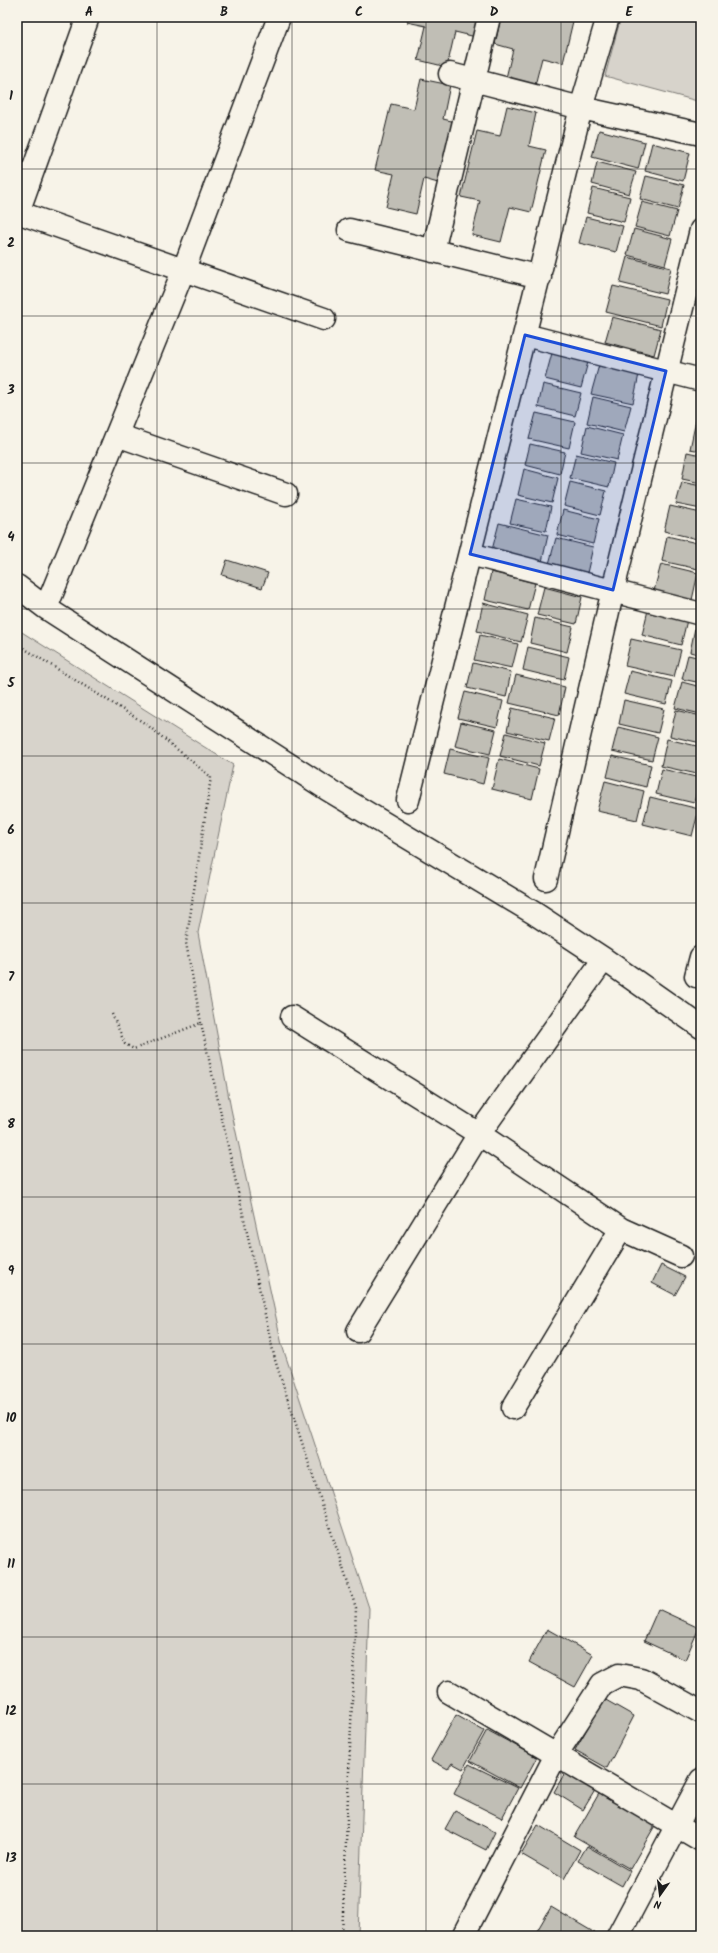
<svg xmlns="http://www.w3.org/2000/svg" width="718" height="1953" viewBox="0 0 718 1953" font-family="Kalam,sans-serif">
<rect width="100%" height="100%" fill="#f7f3e8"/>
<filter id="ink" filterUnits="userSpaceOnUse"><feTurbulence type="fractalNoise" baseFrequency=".025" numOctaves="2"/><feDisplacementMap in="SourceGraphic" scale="8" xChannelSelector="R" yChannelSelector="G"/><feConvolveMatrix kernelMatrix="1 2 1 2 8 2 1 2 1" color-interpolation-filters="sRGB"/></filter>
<g filter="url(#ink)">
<path fill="#d7d3cb" stroke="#7a7874" d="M 621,17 L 701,17 L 701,102 L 605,76 Z
M 17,629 L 233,765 L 198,933 L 231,1109 L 282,1345 L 369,1608 L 358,1936 L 17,1936 Z"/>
<path fill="#c0beb5" stroke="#1c1c1c" d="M 408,17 L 481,17 L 476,37 L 455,32 L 447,67 L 418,60 L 426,26 L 407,22 Z
M 501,17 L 574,17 L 563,63 L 542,58 L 534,89 L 505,82 L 513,49 L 495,44 Z
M 421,79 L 450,85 L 443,119 L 460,123 L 445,185 L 424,179 L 416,214 L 386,207 L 394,174 L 375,170 L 391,104 L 414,109 Z
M 507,106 L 536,113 L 529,146 L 546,150 L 531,212 L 510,207 L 501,242 L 472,235 L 480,201 L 461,197 L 477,131 L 500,136 Z
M 599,130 L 645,142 L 638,169 L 592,157 Z
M 652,143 L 690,153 L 683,181 L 645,171 Z
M 597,162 L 636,172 L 629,194 L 592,184 Z
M 646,176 L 684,185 L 678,209 L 640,199 Z
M 593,188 L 630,197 L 624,222 L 587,213 Z
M 642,202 L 677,211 L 670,236 L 635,227 Z
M 586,217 L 623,226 L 616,252 L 579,243 Z
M 634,229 L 672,239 L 665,265 L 627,255 Z
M 627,257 L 671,268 L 665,294 L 620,283 Z
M 613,286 L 667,299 L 661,326 L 606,312 Z
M 612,317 L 661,329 L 654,355 L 605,342 Z
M 552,353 L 588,362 L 581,388 L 545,379 Z
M 599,365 L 639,374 L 633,403 L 591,394 Z
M 543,384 L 581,393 L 575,416 L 538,407 Z
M 593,397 L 631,406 L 624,432 L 587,423 Z
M 701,398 L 701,419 L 697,418 Z
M 536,413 L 575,422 L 569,448 L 529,439 Z
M 696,420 L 701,421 L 701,451 L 690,449 Z
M 587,426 L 623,435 L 617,460 L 581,452 Z
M 530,444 L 565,452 L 560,474 L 525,465 Z
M 687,452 L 701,455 L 701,483 L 682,479 Z
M 576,454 L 614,463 L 609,487 L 570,478 Z
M 524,469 L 558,478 L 552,503 L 518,495 Z
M 570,482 L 606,491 L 600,515 L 564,506 Z
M 682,482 L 701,486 L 701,509 L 676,504 Z
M 516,499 L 551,507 L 546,531 L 510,523 Z
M 670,506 L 701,513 L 701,540 L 664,531 Z
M 563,510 L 599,519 L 593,544 L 557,535 Z
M 499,523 L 548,535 L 542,562 L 492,550 Z
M 667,536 L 701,544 L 701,555 L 698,569 L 662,561 Z
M 556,538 L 593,547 L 587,573 L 549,564 Z
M 227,560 L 268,573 L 262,588 L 222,575 Z
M 661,564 L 698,573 L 692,600 L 654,591 Z
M 491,572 L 535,583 L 528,610 L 485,600 Z
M 544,587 L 582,597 L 576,624 L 537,615 Z
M 483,603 L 528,615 L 521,642 L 477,631 Z
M 648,610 L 687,620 L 681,645 L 642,635 Z
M 535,618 L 573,627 L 567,652 L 530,643 Z
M 696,623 L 701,625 L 701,655 L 690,652 Z
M 480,635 L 518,644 L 512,668 L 474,660 Z
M 631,639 L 681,650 L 674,677 L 625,666 Z
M 528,647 L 569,657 L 564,680 L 523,670 Z
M 688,655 L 701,658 L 701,683 L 682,679 Z
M 473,663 L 511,672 L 506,697 L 467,688 Z
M 630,671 L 672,681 L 666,704 L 624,694 Z
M 516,675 L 565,687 L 559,715 L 509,703 Z
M 682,682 L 701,687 L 701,714 L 675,708 Z
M 465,692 L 503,701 L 497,727 L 458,718 Z
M 624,700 L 664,709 L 658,733 L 619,724 Z
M 512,708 L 555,718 L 549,741 L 507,731 Z
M 676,710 L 701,716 L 701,743 L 670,736 Z
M 461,722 L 496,730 L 490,754 L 455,746 Z
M 618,727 L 658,737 L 652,760 L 612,751 Z
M 506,733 L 545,743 L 539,766 L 500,756 Z
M 667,739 L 701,747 L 701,757 L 697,774 L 661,766 Z
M 450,749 L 489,758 L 483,784 L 444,774 Z
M 612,756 L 651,765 L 646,787 L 607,777 Z
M 499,759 L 539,769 L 532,799 L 492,789 Z
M 662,769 L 700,778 L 694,803 L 656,794 Z
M 605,781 L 644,791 L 637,820 L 597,811 Z
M 650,797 L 699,809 L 692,836 L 643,824 Z
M 661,1265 L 685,1277 L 675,1295 L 652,1283 Z
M 658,1609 L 699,1628 L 685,1660 L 644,1641 Z
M 547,1629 L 593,1655 L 575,1687 L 529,1662 Z
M 604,1699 L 634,1716 L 607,1768 L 575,1750 Z
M 456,1715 L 484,1731 L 463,1769 L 452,1763 L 448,1769 L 431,1760 Z
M 487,1730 L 537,1757 L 520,1788 L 470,1761 Z
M 469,1764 L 518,1788 L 502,1818 L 454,1794 Z
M 567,1769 L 597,1787 L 583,1810 L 554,1792 Z
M 601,1790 L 657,1822 L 630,1869 L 574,1837 Z
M 455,1811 L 495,1832 L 486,1850 L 445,1829 Z
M 538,1825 L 580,1850 L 564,1879 L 521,1854 Z
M 587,1846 L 630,1871 L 622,1886 L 578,1861 Z
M 551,1907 L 595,1933 L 593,1936 L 534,1936 Z"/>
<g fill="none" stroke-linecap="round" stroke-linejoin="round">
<defs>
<path id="minor" d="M 608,17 L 581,108 L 701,134
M 17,212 L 324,319
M 17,215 L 88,17
M 349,230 L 540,277
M 433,251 L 489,17
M 525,335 L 701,380
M 117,435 L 286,494
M 470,554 L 701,614
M 17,586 L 46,608 L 327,789 L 534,913 L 604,959 L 701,1027
M 46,608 L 184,269 L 279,17
M 408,800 L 581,108 L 450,74
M 546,879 L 613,590 L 701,230
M 696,976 L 701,957
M 292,1017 L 479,1134 L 621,1229 L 681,1256
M 358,1331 L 479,1134 L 604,959
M 513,1408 L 621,1229
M 449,1692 L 701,1840
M 463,1936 L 556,1755 L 602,1684 L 619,1675 L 641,1679 L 701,1712
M 618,1936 L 701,1780"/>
</defs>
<use href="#minor" stroke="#1c1c1c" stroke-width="25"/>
<path stroke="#1c1c1c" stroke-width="2.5" stroke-dasharray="1 3" stroke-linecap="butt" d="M 17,644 L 146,724 L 211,777 L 186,943 L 201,1023
M 112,1014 L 125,1044 L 134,1049 L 201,1023 L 275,1360 L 356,1608 L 342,1936"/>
<use href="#minor" stroke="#f7f3e8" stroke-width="22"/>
</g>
</g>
<path fill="#1d4ed8" fill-opacity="0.2" stroke="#1d4ed8" stroke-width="3" stroke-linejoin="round" d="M 525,335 L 666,371 L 613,590 L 470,554 Z"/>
<path fill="none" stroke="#1c1c1c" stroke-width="1" stroke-opacity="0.55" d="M 157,17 L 157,1936M 292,17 L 292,1936M 426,17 L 426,1936M 561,17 L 561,1936M 17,169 L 701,169M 17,316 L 701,316M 17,463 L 701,463M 17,609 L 701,609M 17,756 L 701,756M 17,903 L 701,903M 17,1050 L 701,1050M 17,1197 L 701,1197M 17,1344 L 701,1344M 17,1490 L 701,1490M 17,1637 L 701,1637M 17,1784 L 701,1784"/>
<rect width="718" height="1953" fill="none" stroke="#f7f3e8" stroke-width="44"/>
<g transform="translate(660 1895) rotate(194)" stroke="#f7f3e8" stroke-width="3" paint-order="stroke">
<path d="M0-3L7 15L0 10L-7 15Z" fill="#1c1c1c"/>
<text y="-6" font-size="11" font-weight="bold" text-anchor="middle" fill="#1c1c1c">N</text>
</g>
<rect x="22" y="22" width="674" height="1909" fill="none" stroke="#1c1c1c" stroke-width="1.5"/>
<g font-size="13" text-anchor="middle" font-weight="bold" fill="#1c1c1c">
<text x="89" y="16">A</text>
<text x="224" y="16">B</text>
<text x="359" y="16">C</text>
<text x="494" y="16">D</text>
<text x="629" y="16">E</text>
<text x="11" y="100">1</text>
<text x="11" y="247">2</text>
<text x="11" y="394">3</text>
<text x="11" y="541">4</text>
<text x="11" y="687">5</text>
<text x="11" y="834">6</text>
<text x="11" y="981">7</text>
<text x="11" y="1128">8</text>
<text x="11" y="1275">9</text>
<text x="11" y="1422">10</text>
<text x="11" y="1568">11</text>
<text x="11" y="1715">12</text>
<text x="11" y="1862">13</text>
</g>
</svg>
